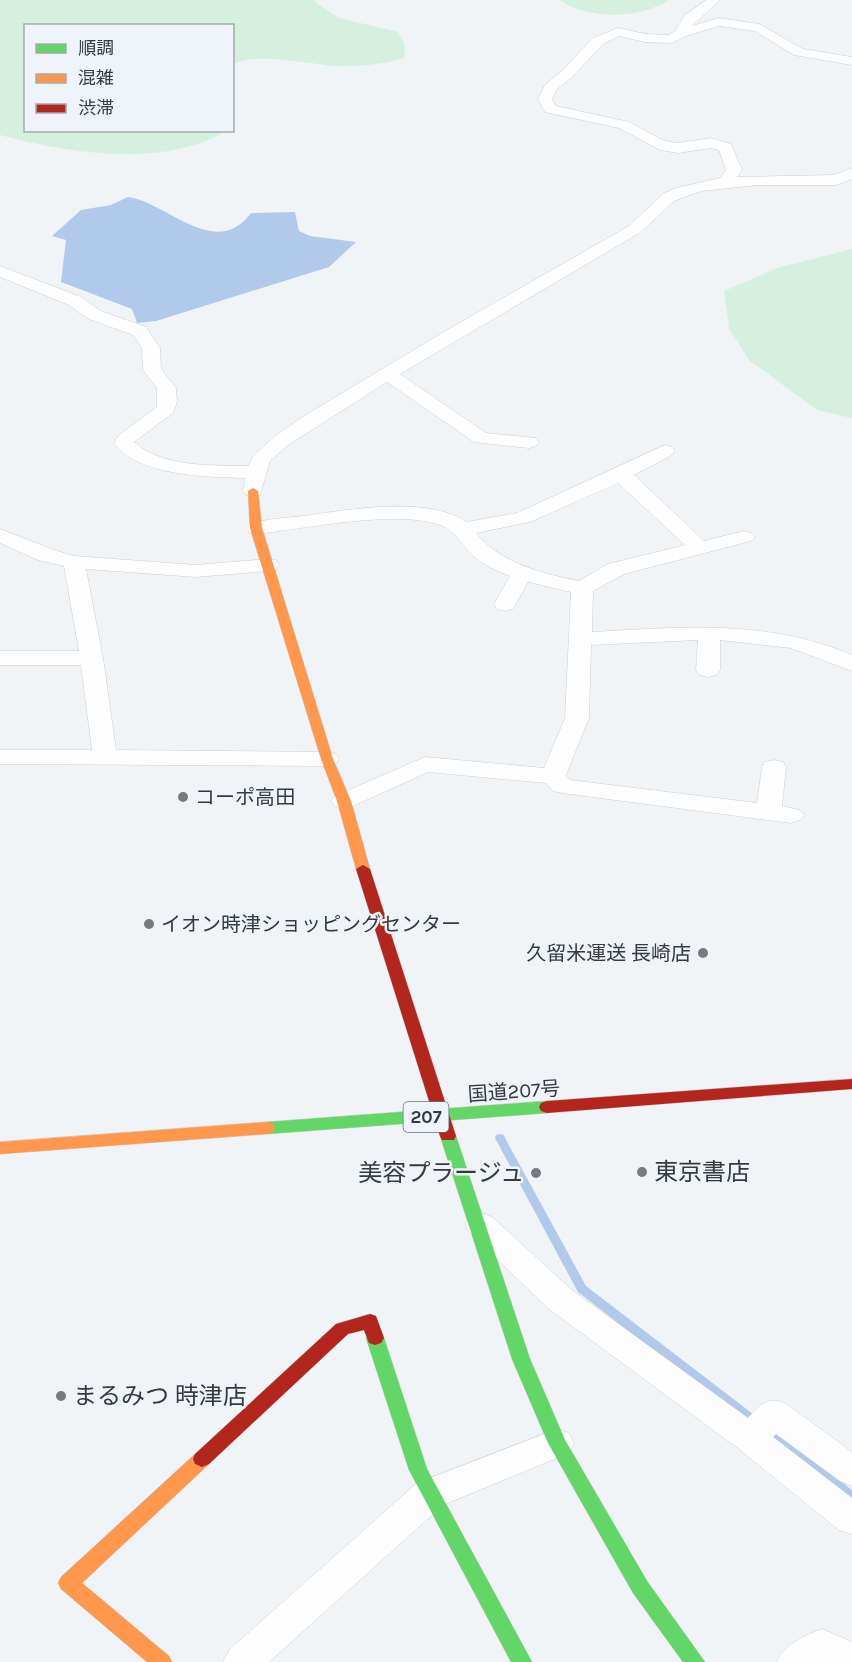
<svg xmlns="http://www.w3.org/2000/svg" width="852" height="1662" viewBox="0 0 852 1662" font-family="Karla,'Noto Sans JP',sans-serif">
<rect width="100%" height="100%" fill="#f1f4f6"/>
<path fill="#d6f0df" d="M 0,0 L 315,0 L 316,3 L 339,18 L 398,32 L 404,43 L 405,58 C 382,64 359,67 335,66 C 308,64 257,52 233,64 L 232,26 L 26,26 L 26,130 L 226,131 C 162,169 68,153 0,135 Z
M 560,0 L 669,0 C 641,19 588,20 560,0 Z
M 852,249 L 852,418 L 817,410 L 749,360 L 729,328 L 724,291 L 777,268 Z"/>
<path fill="#b1c9ea" d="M 128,197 C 167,202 215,261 251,213 L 295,212 L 299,231 L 310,236 L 356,242 L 329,267 L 156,321 L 137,323 L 132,309 L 61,282 L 66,240 L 52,236 L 81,210 L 111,205 Z"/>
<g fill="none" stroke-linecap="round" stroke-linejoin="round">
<path fill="#b1c9ea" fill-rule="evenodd" d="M 500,1134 L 504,1135 L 505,1138 L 586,1286 L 852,1490 L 852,1502 L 848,1501 L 578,1292 L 495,1138 L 496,1135 Z"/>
<defs>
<path id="street" d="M 706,0 L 720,0 L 692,26 L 719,18 L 759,24 L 803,49 L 852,57 L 852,65 L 794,55 L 755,31 L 719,26 L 686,36 L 672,43 L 645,42 L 619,36 L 603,44 L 572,77 L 556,90 L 552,99 L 556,106 L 629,122 L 664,141 L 678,143 L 711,138 L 731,144 L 742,170 L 737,177 L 834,175 L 852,168 L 852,179 L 836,185 L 758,185 L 701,191 L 674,201 L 641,232 L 400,374 L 486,433 L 536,438 L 539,442 L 536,446 L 529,448 L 474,442 L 387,382 L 288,445 L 270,461 L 260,495 L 246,495 L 243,491 L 245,478 C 208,477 137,476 114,443 L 119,435 L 157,407 L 157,388 L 143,370 L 142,348 L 133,335 L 89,319 L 69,305 L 0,277 L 0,266 L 81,297 L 101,311 L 146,327 L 160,348 L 161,369 L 176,388 L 177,402 L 173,413 L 134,442 C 163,468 213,465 248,466 L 254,455 L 274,437 L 304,416 L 442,333 L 629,226 L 663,194 L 676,188 L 720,178 L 726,170 L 719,150 L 711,148 L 678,153 L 660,150 L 619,128 L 545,112 L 538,99 L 545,85 L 562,71 L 593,38 L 618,28 L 645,34 L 669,35 L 676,30 L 685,15 Z
M 665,445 L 672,447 L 675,451 L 672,455 L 634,475 L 704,541 L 744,531 L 751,533 L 755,537 L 751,541 L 624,574 L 593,591 L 592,632 C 681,627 768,619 852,655 L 852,671 L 791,648 L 720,640 L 720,670 L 716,675 L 708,677 L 700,675 L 696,670 L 698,640 L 591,645 L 589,718 L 566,775 L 570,780 L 757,803 L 762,767 L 765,762 L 774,760 L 783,762 L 786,767 L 782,806 L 800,810 L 804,815 L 800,820 L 791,823 L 562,793 L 553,791 L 546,783 L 428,772 L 353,806 L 344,809 L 335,806 L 331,801 L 335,796 L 425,757 L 544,768 L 565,718 L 571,592 L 528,582 L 513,609 L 505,611 L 497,609 L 494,604 L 510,576 C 497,571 484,565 473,556 C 462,545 455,530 440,525 C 398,509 302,529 256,534 L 249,532 L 246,528 L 249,524 C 266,519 285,518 303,516 C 348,510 427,495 466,522 L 517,513 ZM 618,483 L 685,545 L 608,564 L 579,581 C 541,573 502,564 476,533 L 530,522 Z
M 0,529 L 54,550 L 74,556 L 196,565 L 268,559 L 276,560 L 279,565 L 276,570 L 268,571 L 196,577 L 86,569 L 103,658 L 116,750 L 327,752 L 336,754 L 339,759 L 336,764 L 327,766 L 0,764 L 0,750 L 92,750 L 81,665 L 0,665 L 0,651 L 79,651 L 64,566 L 38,560 L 0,543 Z
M 481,1213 L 492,1217 L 573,1291 L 748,1418 C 760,1404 767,1397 785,1403 L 852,1452 L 852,1486 L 840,1481 L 776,1434 L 773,1437 L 852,1498 L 852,1534 L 839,1530 L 739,1449 L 549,1309 L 470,1233 L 465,1225 L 470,1217 Z
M 557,1429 L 569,1433 L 574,1443 L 569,1453 L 443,1505 L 269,1662 L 223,1662 L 229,1650 L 417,1483 Z
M 822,1629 L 852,1642 L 852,1662 L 777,1662 C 785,1644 804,1636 822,1629 Z"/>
<path id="fast" d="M 547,1101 L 553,1103 L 555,1107 L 553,1111 L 547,1113 L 267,1134 L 261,1132 L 259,1128 L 261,1124 L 267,1122 Z
M 448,1130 L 454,1132 L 456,1136 L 530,1359 L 565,1440 L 647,1581 L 705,1662 L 683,1662 L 633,1593 L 548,1443 L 512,1359 L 440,1136 L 442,1132 Z
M 375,1331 L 381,1333 L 384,1338 L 427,1469 L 532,1662 L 511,1662 L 409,1470 L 366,1338 L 369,1333 Z"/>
<path id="slow" d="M 253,488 L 258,491 L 262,528 L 333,759 L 351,801 L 370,869 L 368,872 L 358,872 L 356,869 L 337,801 L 321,759 L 250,528 L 248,491 Z
M 267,1122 L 273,1124 L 275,1128 L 273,1132 L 267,1134 L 0,1154 L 0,1142 Z
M 202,1451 L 209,1454 L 211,1459 L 209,1464 L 82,1583 L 169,1656 L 172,1662 L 147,1662 L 61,1589 L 58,1583 L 61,1577 L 195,1454 Z"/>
<path id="jam" d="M 363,865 L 370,869 L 456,1136 L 454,1140 L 442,1140 L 440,1136 L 356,869 Z
M 852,1079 L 852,1089 L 547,1113 L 541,1111 L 539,1107 L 541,1103 L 547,1101 Z
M 370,1314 L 376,1316 L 384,1338 L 381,1343 L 375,1345 L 369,1343 L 364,1330 L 348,1334 L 209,1464 L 202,1467 L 195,1464 L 193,1459 L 195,1454 L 336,1324 Z"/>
</defs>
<use href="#street" stroke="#ccced0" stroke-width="1"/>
<use href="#fast" stroke="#ccced0" stroke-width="1"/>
<use href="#slow" stroke="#ccced0" stroke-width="1"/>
<use href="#jam" stroke="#ccced0" stroke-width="1"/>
<use href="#street" fill="#fdfdfe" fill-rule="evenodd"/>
<use href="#fast" fill="#63d668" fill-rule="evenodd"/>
<use href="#slow" fill="#ff974d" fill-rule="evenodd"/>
<use href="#jam" fill="#b3261e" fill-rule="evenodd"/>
</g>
<g fill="#787b7d" stroke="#eef4f9" stroke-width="2">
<circle cx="183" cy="797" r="6"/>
<circle cx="149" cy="924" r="6"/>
<circle cx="703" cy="953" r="6"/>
<circle cx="642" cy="1172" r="6"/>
<circle cx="536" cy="1173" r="6"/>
<circle cx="61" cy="1396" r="6"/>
</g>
<g text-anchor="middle" stroke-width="5" stroke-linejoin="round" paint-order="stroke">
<rect fill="#eef4f9" stroke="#6e7275" stroke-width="1.5" x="403.5" y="1102" width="45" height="30" rx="4.5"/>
<g font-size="18" font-weight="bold" fill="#373a3c">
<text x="426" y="1123">207</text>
</g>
<g font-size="20" fill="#373a3c" stroke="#eef4f9" text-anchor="start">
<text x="195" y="804">コーポ高田</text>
<text x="161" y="931">イオン時津ショッピングセンター</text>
<text x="691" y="960" text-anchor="end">久留米運送 長崎店</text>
</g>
<g font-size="20" fill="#373a3c" stroke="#eef4f9">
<text transform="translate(514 1091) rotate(-4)" y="7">国道207号</text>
</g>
<g font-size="24" fill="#373a3c" stroke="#eef4f9" text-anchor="start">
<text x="654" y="1180">東京書店</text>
<text x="524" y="1181" text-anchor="end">美容プラージュ</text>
<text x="73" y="1404">まるみつ 時津店</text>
</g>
</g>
<rect x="24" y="24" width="210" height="108" fill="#eef4f9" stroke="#a5aaad" stroke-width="1.5"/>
<rect x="36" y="44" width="30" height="9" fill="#63d668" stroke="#a5aaad" stroke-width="1.5"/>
<text x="78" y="54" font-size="18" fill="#373a3c">順調</text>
<rect x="36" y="74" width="30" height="9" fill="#ff974d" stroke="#a5aaad" stroke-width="1.5"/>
<text x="78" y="84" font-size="18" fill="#373a3c">混雑</text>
<rect x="36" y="104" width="30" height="9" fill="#b3261e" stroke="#a5aaad" stroke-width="1.5"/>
<text x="78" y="114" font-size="18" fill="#373a3c">渋滞</text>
</svg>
